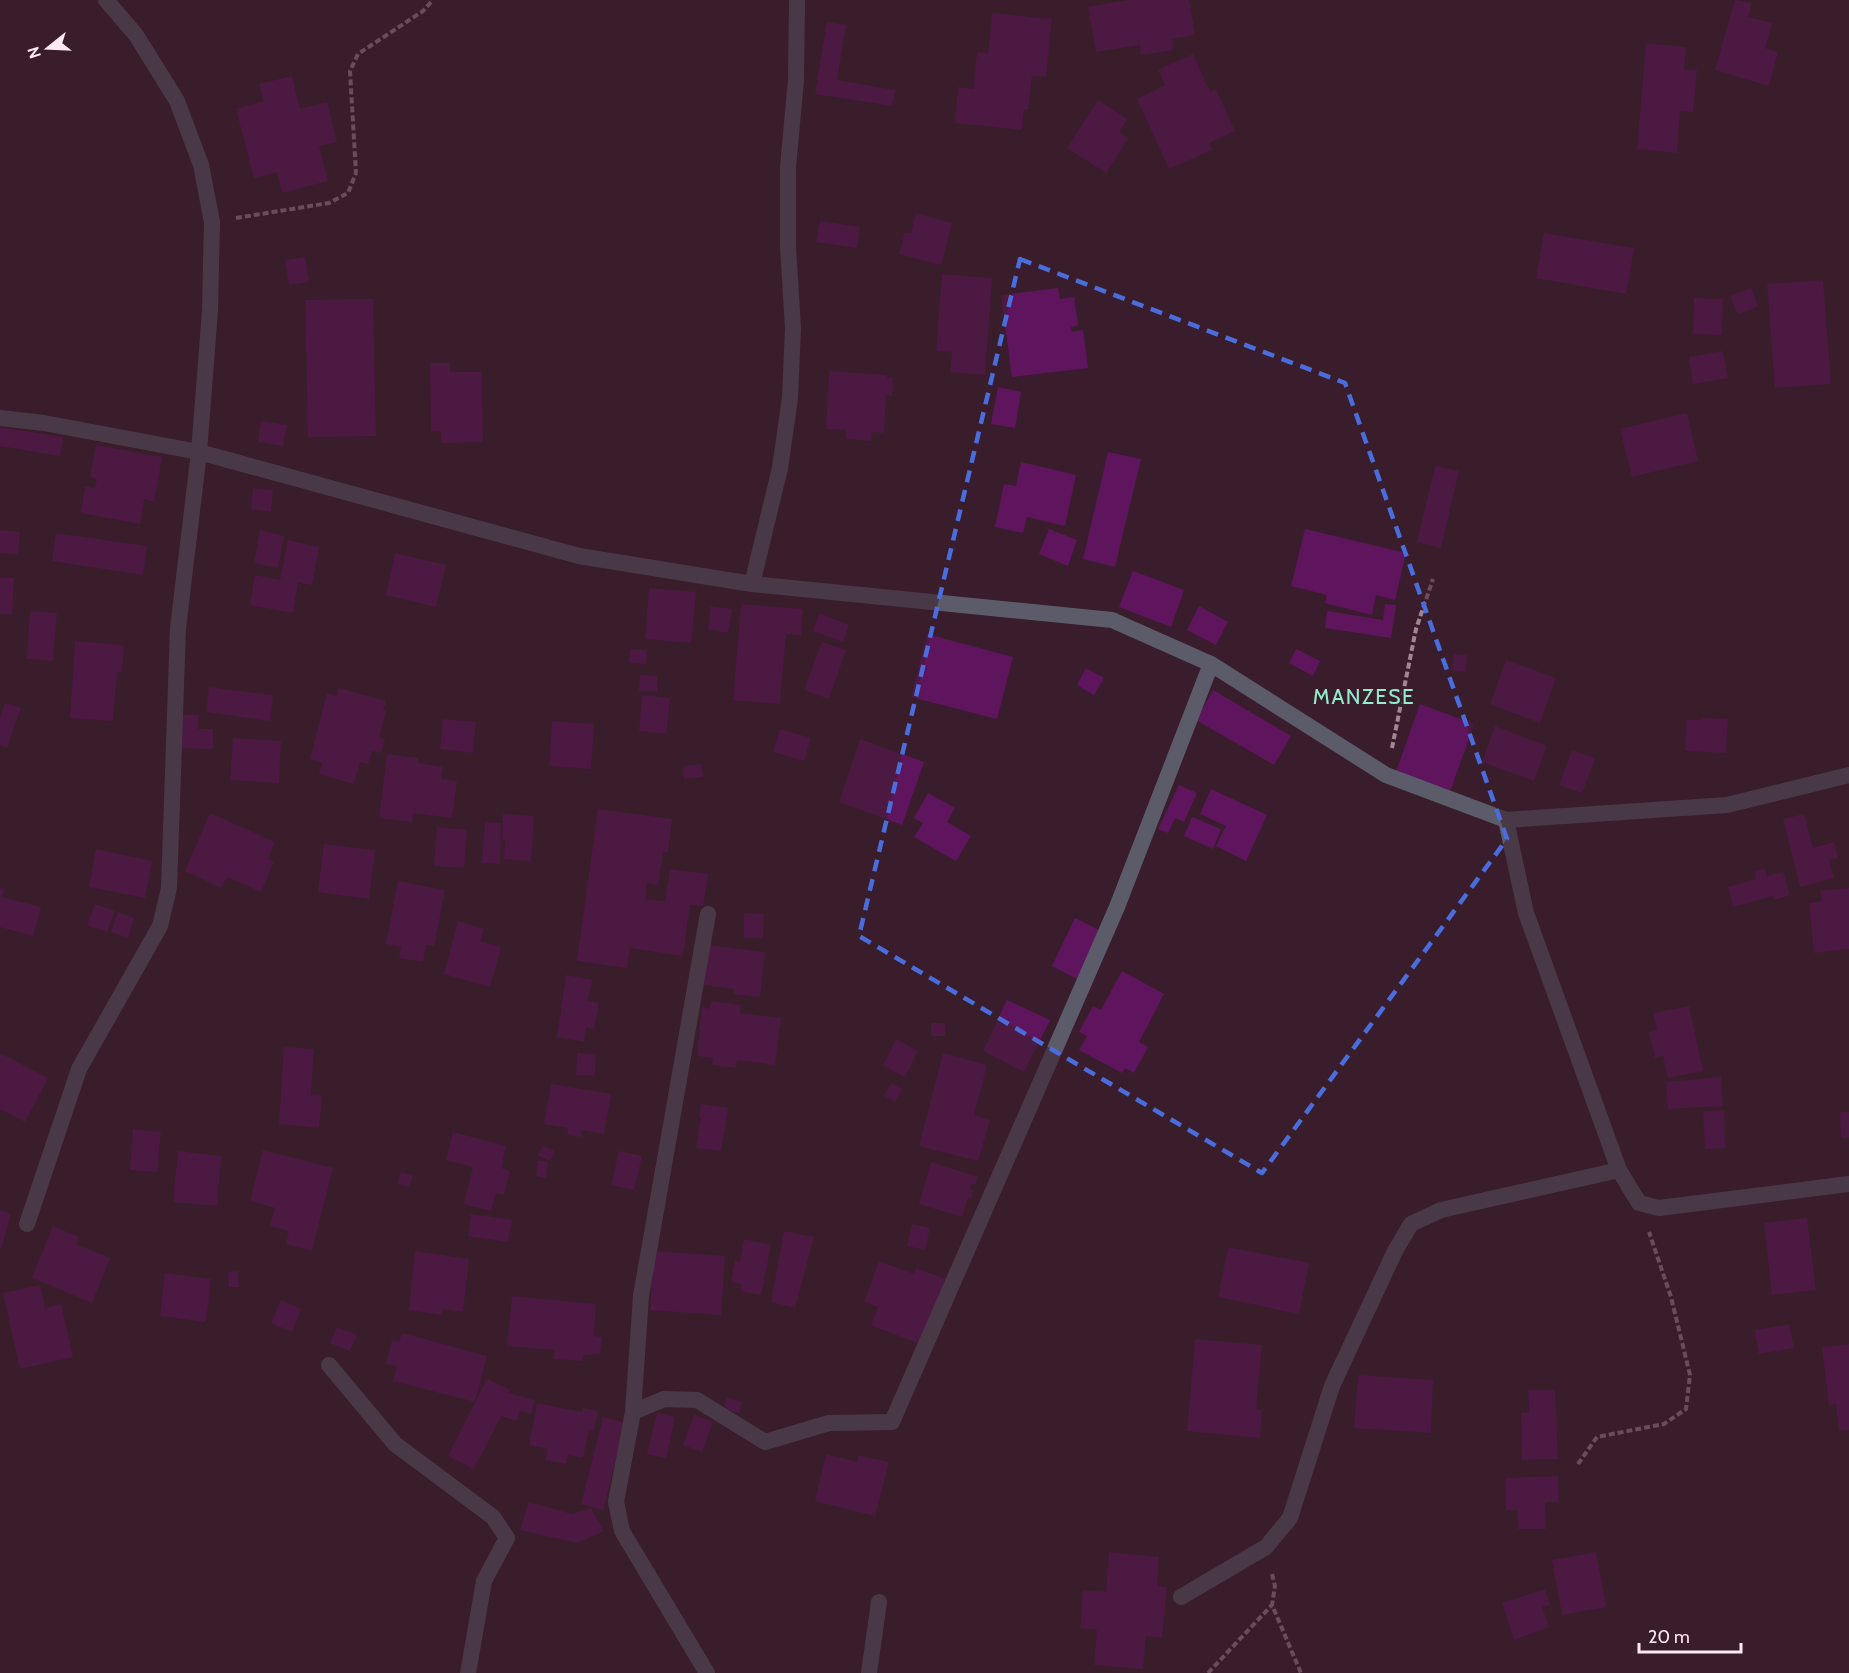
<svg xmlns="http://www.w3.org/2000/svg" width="1849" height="1673" viewBox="0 0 1849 1673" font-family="Cabin,sans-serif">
<rect width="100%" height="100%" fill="#3a1d2c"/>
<path fill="#5f155e" d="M 1128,0 L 1189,0 L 1195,35 L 1172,39 L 1173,50 L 1141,55 L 1140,45 L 1096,52 L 1088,7 Z
M 1735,0 L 1752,3 L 1748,17 L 1772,23 L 1765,48 L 1778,52 L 1769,86 L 1715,70 Z
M 992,13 L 1052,19 L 1046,77 L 1032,76 L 1028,109 L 1024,109 L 1022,130 L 955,123 L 958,87 L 973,89 L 977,52 L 988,53 Z
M 827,22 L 846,25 L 837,80 L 895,90 L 892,106 L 815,94 Z
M 1646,43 L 1686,47 L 1684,69 L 1697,70 L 1693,112 L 1680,111 L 1677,153 L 1637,149 Z
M 1193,54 L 1210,92 L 1216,89 L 1235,131 L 1209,143 L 1212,150 L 1169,169 L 1137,99 L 1165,85 L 1158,70 Z
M 292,76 L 300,109 L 327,102 L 337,142 L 319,146 L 328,181 L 282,193 L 277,172 L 254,178 L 236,109 L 264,101 L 259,84 Z
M 1098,100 L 1127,119 L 1119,132 L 1128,138 L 1106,173 L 1067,148 Z
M 916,213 L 952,223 L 941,265 L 899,254 L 905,232 L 911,233 Z
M 820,221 L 860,227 L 857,248 L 816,242 Z
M 1544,233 L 1634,248 L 1626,294 L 1536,278 Z
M 305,257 L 309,282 L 289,285 L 285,260 Z
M 942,274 L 992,278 L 985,375 L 950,372 L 952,352 L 936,351 Z
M 1823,280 L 1831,384 L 1775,388 L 1767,284 Z
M 1058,288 L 1060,299 L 1074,297 L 1078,325 L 1071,327 L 1072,332 L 1083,330 L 1088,368 L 1012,377 L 1001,295 Z
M 1751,288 L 1758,306 L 1738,315 L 1730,296 Z
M 1694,298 L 1723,299 L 1722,335 L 1693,334 Z
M 373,299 L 376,436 L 308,437 L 305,300 Z
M 1723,351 L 1728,378 L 1693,384 L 1689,357 Z
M 430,363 L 450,363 L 450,372 L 482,372 L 483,442 L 441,443 L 441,431 L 431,432 Z
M 829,371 L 887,375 L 887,378 L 893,378 L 892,396 L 886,395 L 884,433 L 872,432 L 871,441 L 846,439 L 846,430 L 826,429 Z
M 998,387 L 1021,392 L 1015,428 L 991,424 Z
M 1687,413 L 1698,461 L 1632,477 L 1620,429 Z
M 261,421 L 287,425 L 283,446 L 258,442 Z
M 0,427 L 63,437 L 60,456 L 0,446 Z
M 96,445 L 162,457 L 154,502 L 144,499 L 140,524 L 81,513 L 85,486 L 95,488 L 97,479 L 90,477 Z
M 1108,452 L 1141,459 L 1115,567 L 1083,559 Z
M 1021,462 L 1076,475 L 1065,526 L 1027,517 L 1023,533 L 995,527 L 1004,484 L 1016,486 Z
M 1435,466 L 1459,471 L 1441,548 L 1417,542 Z
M 253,488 L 273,490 L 271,512 L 251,509 Z
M 1049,529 L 1077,540 L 1068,566 L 1039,554 Z
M 1305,529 L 1406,553 L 1395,600 L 1376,595 L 1372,615 L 1325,603 L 1327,595 L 1291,586 Z
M 0,530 L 20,532 L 18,555 L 0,553 Z
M 260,530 L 284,536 L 278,568 L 254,563 Z
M 56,533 L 147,546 L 143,575 L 52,561 Z
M 288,540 L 319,547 L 312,585 L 298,582 L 293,613 L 250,605 L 255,575 L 280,580 Z
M 395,553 L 446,565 L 436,607 L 386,595 Z
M 1133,571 L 1184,590 L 1171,627 L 1119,607 Z
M 0,578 L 14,578 L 12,615 L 0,614 Z
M 649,588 L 696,592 L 691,643 L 645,639 Z
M 741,604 L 803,609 L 801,635 L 786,634 L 780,704 L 733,700 Z
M 1385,604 L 1396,605 L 1391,638 L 1325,628 L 1327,611 L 1383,620 Z
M 711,606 L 732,609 L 728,633 L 708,629 Z
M 1199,606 L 1228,622 L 1216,645 L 1187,630 Z
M 30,611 L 57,613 L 53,661 L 27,659 Z
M 819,613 L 849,625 L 843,642 L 813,631 Z
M 927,634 L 1013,657 L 997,719 L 911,697 Z
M 75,641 L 124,645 L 122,672 L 117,672 L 113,721 L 70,718 Z
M 822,642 L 846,650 L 829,699 L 804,690 Z
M 630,649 L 647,650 L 646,664 L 629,663 Z
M 1296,649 L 1320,661 L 1313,676 L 1289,663 Z
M 1454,654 L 1467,655 L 1466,672 L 1452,671 Z
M 1506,660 L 1556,678 L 1540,723 L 1490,704 Z
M 1086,668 L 1104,678 L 1094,695 L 1077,685 Z
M 640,675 L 657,676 L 657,692 L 639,691 Z
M 209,687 L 273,695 L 270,721 L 206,712 Z
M 339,688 L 386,701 L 383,711 L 386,711 L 379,737 L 385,739 L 381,753 L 372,751 L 368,764 L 360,762 L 354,784 L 319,774 L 322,763 L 310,759 L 327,693 L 337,696 Z
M 1213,690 L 1291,736 L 1274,765 L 1196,720 Z
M 642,695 L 670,698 L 666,734 L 639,731 Z
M 5,703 L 21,708 L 7,748 L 0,745 L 0,717 Z
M 1420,704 L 1474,724 L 1450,792 L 1396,772 Z
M 179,715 L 199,715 L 198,729 L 213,729 L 213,749 L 178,748 Z
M 1701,718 L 1728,719 L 1726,753 L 1685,751 L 1686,720 L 1701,720 Z
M 443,719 L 476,722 L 473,753 L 440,749 Z
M 552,721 L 594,724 L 591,769 L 549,766 Z
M 1495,726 L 1547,746 L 1534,781 L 1482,762 Z
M 780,729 L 811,738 L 804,761 L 773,752 Z
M 233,738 L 281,741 L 279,783 L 230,780 Z
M 860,739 L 924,762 L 902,825 L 839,802 Z
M 1572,750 L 1595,758 L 1582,793 L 1559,785 Z
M 387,754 L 418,758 L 418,763 L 443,767 L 441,779 L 457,781 L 452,818 L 413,813 L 412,822 L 379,818 Z
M 701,764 L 703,777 L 684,779 L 683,766 Z
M 1179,785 L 1197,793 L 1184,822 L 1175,818 L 1168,833 L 1158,829 Z
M 1211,789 L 1267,815 L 1246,861 L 1216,846 L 1226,826 L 1200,814 Z
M 928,793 L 955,808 L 947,822 L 971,836 L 956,861 L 914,837 L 923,823 L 914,818 Z
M 598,809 L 672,819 L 668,852 L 663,852 L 658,885 L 647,883 L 645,899 L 665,901 L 670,869 L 708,874 L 703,906 L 690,905 L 683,956 L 630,948 L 627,968 L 577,961 Z
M 210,813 L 275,842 L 268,859 L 274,862 L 261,892 L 227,877 L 221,888 L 185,871 Z
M 503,814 L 534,816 L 531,861 L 504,859 L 505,841 L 502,840 Z
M 1804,814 L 1813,848 L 1834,842 L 1838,858 L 1829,860 L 1834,878 L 1800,887 L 1783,819 Z
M 1192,817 L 1221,829 L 1213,849 L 1184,836 Z
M 485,822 L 501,823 L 500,864 L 482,863 Z
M 437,827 L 467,830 L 464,868 L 434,866 Z
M 324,844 L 375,850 L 369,899 L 318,892 Z
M 96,849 L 152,861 L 145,898 L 89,887 Z
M 1765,868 L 1767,876 L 1783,872 L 1790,895 L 1774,900 L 1773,896 L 1733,907 L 1728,887 L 1756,879 L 1754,871 Z
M 398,881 L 445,890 L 434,946 L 426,945 L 423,962 L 399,958 L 401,947 L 386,944 Z
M 0,888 L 4,889 L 2,897 L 41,907 L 33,936 L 0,927 Z
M 1849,888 L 1849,949 L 1814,953 L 1809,903 L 1822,901 L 1820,891 Z
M 95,904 L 115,911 L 107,932 L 87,925 Z
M 118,912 L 134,918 L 128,938 L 111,932 Z
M 744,913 L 764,914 L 763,938 L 744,938 Z
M 1075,918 L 1101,931 L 1077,979 L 1052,966 Z
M 458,921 L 484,929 L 480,941 L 501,947 L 490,987 L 444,974 Z
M 707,945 L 765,952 L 760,997 L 733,994 L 734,989 L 703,985 Z
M 1122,971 L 1164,994 L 1139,1042 L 1148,1047 L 1134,1073 L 1125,1068 L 1122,1073 L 1079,1050 L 1087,1036 L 1079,1032 L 1093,1006 L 1101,1010 Z
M 566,975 L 592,980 L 588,1001 L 599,1003 L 594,1029 L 586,1027 L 584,1042 L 557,1037 Z
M 1007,1000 L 1050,1020 L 1024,1072 L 983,1051 Z
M 711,1001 L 741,1005 L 740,1013 L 781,1018 L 775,1065 L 737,1060 L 736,1068 L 712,1065 L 713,1058 L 697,1056 L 702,1007 L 710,1009 Z
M 1689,1006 L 1703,1071 L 1668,1078 L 1663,1056 L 1655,1058 L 1649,1032 L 1657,1030 L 1653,1013 Z
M 931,1023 L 945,1023 L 945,1036 L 931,1036 Z
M 896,1039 L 918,1051 L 905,1077 L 883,1066 Z
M 284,1047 L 314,1049 L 311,1095 L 322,1096 L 319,1128 L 279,1124 Z
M 0,1053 L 48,1078 L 25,1122 L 0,1109 Z
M 577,1053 L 596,1054 L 595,1076 L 576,1075 Z
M 943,1053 L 987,1065 L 974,1115 L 990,1120 L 978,1161 L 919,1146 Z
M 1721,1077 L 1723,1106 L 1668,1109 L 1666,1082 Z
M 891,1083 L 902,1089 L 895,1102 L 884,1096 Z
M 551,1084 L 611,1094 L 604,1134 L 582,1130 L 581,1137 L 567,1135 L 568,1128 L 544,1124 Z
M 701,1104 L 728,1108 L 721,1151 L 696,1148 L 701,1117 L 699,1117 Z
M 1724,1110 L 1725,1148 L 1705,1149 L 1703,1111 Z
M 1840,1112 L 1849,1112 L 1849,1138 L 1841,1138 Z
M 133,1129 L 161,1132 L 157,1172 L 130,1170 Z
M 453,1132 L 506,1146 L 501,1168 L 510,1171 L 504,1195 L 496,1193 L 491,1211 L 464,1204 L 473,1167 L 446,1160 Z
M 543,1146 L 554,1151 L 550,1161 L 538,1155 Z
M 263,1150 L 333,1168 L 312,1251 L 286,1244 L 289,1231 L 270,1226 L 275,1208 L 250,1201 Z
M 178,1151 L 221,1156 L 217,1206 L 173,1202 Z
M 619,1151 L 642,1156 L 634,1190 L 611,1185 Z
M 538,1160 L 548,1162 L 546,1178 L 536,1176 Z
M 931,1162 L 978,1177 L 975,1185 L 972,1183 L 970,1189 L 973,1190 L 971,1199 L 968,1198 L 962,1217 L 919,1204 Z
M 401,1172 L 413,1176 L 409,1187 L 397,1184 Z
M 0,1210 L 11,1214 L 1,1249 L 0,1249 Z
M 471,1214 L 512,1220 L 508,1242 L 468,1236 Z
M 1807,1218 L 1816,1290 L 1772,1295 L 1764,1223 Z
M 912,1224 L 930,1228 L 925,1250 L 907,1246 Z
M 53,1226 L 79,1237 L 76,1244 L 110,1258 L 92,1303 L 32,1278 Z
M 784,1231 L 814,1237 L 795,1308 L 771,1302 Z
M 744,1239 L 771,1245 L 761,1295 L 740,1291 L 741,1284 L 731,1282 L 735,1260 L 740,1262 Z
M 1228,1247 L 1309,1263 L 1299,1314 L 1218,1297 Z
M 415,1251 L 469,1259 L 463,1312 L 443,1309 L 442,1315 L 409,1310 Z
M 654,1251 L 725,1256 L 721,1315 L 650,1310 Z
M 879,1261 L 914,1274 L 916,1268 L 946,1279 L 922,1345 L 871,1325 L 878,1307 L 864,1302 Z
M 238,1271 L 239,1287 L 229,1287 L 228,1272 Z
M 165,1273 L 211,1279 L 206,1322 L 160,1316 Z
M 40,1285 L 45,1308 L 61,1304 L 73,1357 L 20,1369 L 3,1293 Z
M 512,1296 L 596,1304 L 594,1336 L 602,1337 L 600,1354 L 584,1355 L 583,1361 L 554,1359 L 555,1350 L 507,1346 Z
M 281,1300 L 301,1309 L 292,1332 L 271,1323 Z
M 1789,1324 L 1794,1348 L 1759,1354 L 1755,1330 Z
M 337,1327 L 357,1335 L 350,1351 L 330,1343 Z
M 402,1333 L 487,1356 L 475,1402 L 393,1381 L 397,1366 L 386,1364 L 392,1340 L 399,1342 Z
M 1195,1339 L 1262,1345 L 1256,1409 L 1262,1410 L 1260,1438 L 1187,1431 Z
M 1849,1344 L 1849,1430 L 1839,1431 L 1836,1404 L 1829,1405 L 1822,1347 Z
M 1358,1375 L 1433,1380 L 1431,1433 L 1354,1428 Z
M 487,1379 L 510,1390 L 508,1393 L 535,1400 L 531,1414 L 520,1411 L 517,1421 L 501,1416 L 474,1469 L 448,1456 Z
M 1528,1390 L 1555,1390 L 1558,1459 L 1522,1460 L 1521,1413 L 1529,1413 Z
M 727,1397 L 742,1402 L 739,1413 L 724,1409 Z
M 537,1403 L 582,1412 L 583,1408 L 598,1411 L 594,1431 L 589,1430 L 583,1458 L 568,1455 L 566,1464 L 545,1460 L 548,1449 L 529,1445 Z
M 657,1413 L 675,1417 L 666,1458 L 647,1454 Z
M 694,1415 L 713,1422 L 702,1452 L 683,1445 Z
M 603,1417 L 625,1423 L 603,1510 L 581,1504 Z
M 826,1454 L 857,1462 L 858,1455 L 889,1462 L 875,1516 L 815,1501 Z
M 1558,1476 L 1559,1502 L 1545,1502 L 1546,1529 L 1518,1529 L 1517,1510 L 1506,1510 L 1505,1478 Z
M 529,1502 L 572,1514 L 591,1508 L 604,1531 L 577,1543 L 520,1530 Z
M 1109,1552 L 1159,1557 L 1157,1586 L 1167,1587 L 1162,1638 L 1146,1636 L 1143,1669 L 1094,1665 L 1097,1630 L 1080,1628 L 1083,1590 L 1106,1592 Z
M 1596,1552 L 1606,1607 L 1562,1615 L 1552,1560 Z
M 1545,1589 L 1550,1605 L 1542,1607 L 1549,1627 L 1514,1640 L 1502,1603 Z"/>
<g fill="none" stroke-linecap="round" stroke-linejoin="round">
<path stroke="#a08793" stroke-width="4" stroke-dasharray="6 3" stroke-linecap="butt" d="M 236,218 L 329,203 L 348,193 L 356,173 L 350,71 L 358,54 L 423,11 L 433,0
M 1392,748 L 1416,629 L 1433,579
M 1578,1464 L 1597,1437 L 1664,1424 L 1686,1409 L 1690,1375 L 1671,1297 L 1649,1232
M 1272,1574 L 1275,1586 L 1272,1605 L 1301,1673
M 1208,1673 L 1272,1605"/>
<path stroke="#5c5b69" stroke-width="16" d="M 0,418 L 44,423 L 199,452 L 579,556 L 752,584 L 1112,620 L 1211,664 L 1386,775 L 1506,820 L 1727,805 L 1849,775
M 752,584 L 780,468 L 790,398 L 793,328 L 788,247 L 788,167 L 796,80 L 797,0
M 1506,820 L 1526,913 L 1619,1170 L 1639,1203 L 1659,1208 L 1849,1184
M 27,1224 L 79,1069 L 160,926 L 169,888 L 178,628 L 199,452 L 210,311 L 212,222 L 201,165 L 177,101 L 136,35 L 106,0
M 329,1365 L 395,1444 L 493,1517 L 507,1538 L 484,1581 L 468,1673
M 633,1412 L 664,1399 L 697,1400 L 765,1442 L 829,1423 L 892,1422 L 1117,907 L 1211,664
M 1181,1597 L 1266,1547 L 1290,1518 L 1332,1386 L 1395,1251 L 1411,1224 L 1441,1210 L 1619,1170
M 707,1673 L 622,1531 L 616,1502 L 633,1412 L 641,1296 L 708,914
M 869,1673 L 879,1602"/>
</g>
<path d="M0 0H1849V1673H0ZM 1020,259 L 1345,383 L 1507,839 L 1262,1173 L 859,936 Z" fill="#3a1d2c" fill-opacity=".55" fill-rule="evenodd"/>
<path fill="none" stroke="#4a6ddd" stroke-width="4.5" stroke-dasharray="12 8" stroke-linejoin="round" d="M 1020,259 L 1345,383 L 1507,839 L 1262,1173 L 859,936 Z"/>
<g text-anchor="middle" stroke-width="4.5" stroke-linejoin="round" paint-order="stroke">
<g font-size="21" letter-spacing="1.5" fill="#92edcb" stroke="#3a1d2c">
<text x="1364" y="704">MANZESE</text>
</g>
</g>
<g transform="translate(48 48) rotate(252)" stroke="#3a1d2c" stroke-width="4.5" paint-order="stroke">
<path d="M0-4.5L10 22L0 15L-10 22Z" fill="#fee9f2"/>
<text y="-9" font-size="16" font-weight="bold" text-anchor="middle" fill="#fee9f2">N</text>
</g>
<path d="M1639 1643v9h102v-9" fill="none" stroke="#fee9f2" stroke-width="3"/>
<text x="1648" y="1643" font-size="18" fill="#fee9f2" stroke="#3a1d2c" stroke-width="4.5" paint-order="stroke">20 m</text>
</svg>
